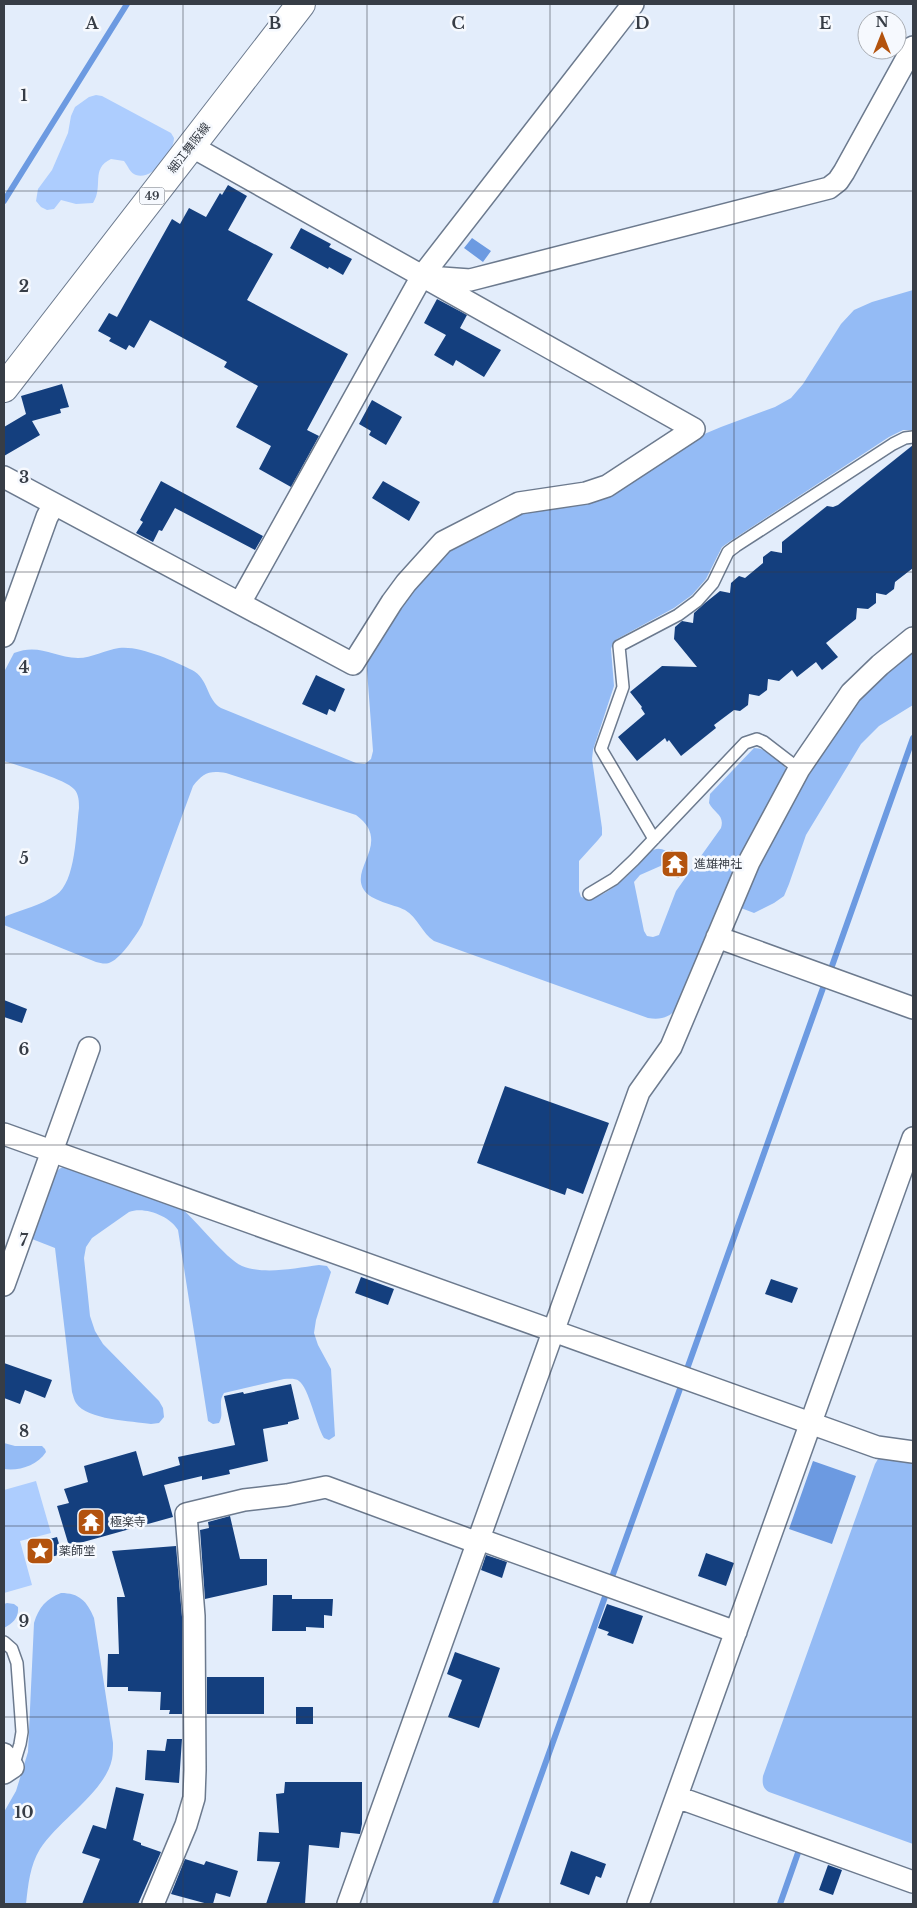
<svg xmlns="http://www.w3.org/2000/svg" width="917" height="1908" viewBox="0 0 917 1908" font-family="'Libre Baskerville','Noto Sans JP',serif">
<rect width="100%" height="100%" fill="#e3edfb"/>
<path fill="#adcdfe" d="M 96,95 L 102,96 L 171,133 L 174,138 C 174,152 152,181 136,175 C 130,173 128,166 124,161 L 111,159 C 90,169 104,186 93,203 L 76,204 L 61,200 L 54,209 L 47,210 L 41,207 L 36,201 L 38,189 L 52,170 L 68,133 L 71,116 L 75,107 L 89,97 Z
M 36,1481 L 51,1533 L 20,1541 L 32,1585 L 4,1593 L 4,1490 Z"/>
<path fill="#94bbf5" d="M 913,290 L 913,430 L 903,430 L 889,437 L 732,540 L 722,547 L 706,579 L 692,595 L 674,608 L 617,639 L 613,643 L 611,649 L 614,686 L 593,750 L 592,759 L 602,828 L 602,835 L 598,840 L 579,861 L 579,891 L 581,897 C 602,906 637,867 650,852 C 656,848 660,848 666,851 L 665,864 L 640,875 L 634,882 L 644,931 L 647,936 L 653,937 L 659,935 L 676,891 L 721,828 C 725,815 714,813 709,803 L 710,794 L 754,748 C 767,748 786,762 788,775 L 677,1009 C 668,1018 660,1020 648,1018 L 434,941 C 422,933 418,918 405,910 C 393,904 371,901 364,890 C 349,868 393,842 356,815 L 226,773 C 209,770 203,773 193,786 L 142,925 C 137,934 121,958 111,962 C 106,965 101,963 96,962 L 4,925 L 4,918 L 6,916 C 22,910 41,905 56,895 C 76,882 76,831 79,808 C 79,802 79,794 74,789 C 65,779 19,766 4,761 L 4,672 L 14,653 C 39,643 53,657 78,658 C 92,658 105,650 119,648 C 138,645 175,661 192,670 C 209,679 206,699 221,708 L 356,763 L 365,764 L 371,759 L 373,751 L 367,670 L 368,657 L 373,645 L 439,556 L 511,515 L 721,427 L 775,407 L 791,398 L 803,384 L 841,324 L 854,310 L 872,302 Z
M 913,646 L 913,705 L 879,726 L 861,744 L 806,835 L 789,884 L 784,896 L 774,903 L 754,913 L 741,908 L 759,854 L 845,713 Z
M 65,1166 L 180,1207 C 197,1221 225,1258 242,1266 C 265,1275 295,1268 319,1265 L 327,1266 L 331,1272 L 316,1320 L 314,1333 L 318,1345 L 331,1369 L 335,1436 L 329,1440 L 324,1438 C 316,1425 309,1388 299,1381 C 295,1378 289,1379 284,1379 L 224,1393 C 217,1403 225,1413 219,1423 L 213,1424 L 208,1421 L 178,1230 C 170,1216 144,1206 129,1212 L 92,1238 L 86,1247 L 84,1258 L 90,1316 L 95,1331 L 103,1344 L 159,1401 L 163,1408 L 164,1417 L 159,1423 L 151,1424 C 132,1421 87,1420 76,1403 C 74,1400 73,1395 72,1392 L 55,1248 L 32,1239 L 55,1173 L 59,1169 Z
M 4,1443 L 15,1446 L 42,1446 L 45,1449 L 46,1452 C 37,1466 19,1471 4,1469 Z
M 883,1456 L 913,1459 L 913,1844 L 769,1792 C 763,1788 762,1784 763,1776 L 875,1464 L 878,1459 Z
M 61,1593 C 79,1593 87,1601 94,1618 L 113,1743 C 113,1748 113,1754 112,1759 C 106,1791 59,1820 40,1849 C 30,1865 28,1885 26,1904 L 4,1904 L 4,1812 L 16,1791 L 28,1752 L 34,1623 C 39,1607 46,1599 61,1593 Z
M 7,1603 L 14,1604 L 18,1607 C 19,1618 13,1623 4,1628 L 4,1604 Z"/>
<path fill="#6c9ae1" d="M 472,238 L 491,251 L 483,262 L 464,248 Z
M 813,1461 L 856,1476 L 832,1544 L 789,1529 Z"/>
<g fill="none" stroke-linecap="round" stroke-linejoin="round">
<path stroke="#6c9ae1" stroke-width="6" d="M 4,201 L 127,4
M 832,966 L 913,738
M 687,1369 L 823,988
M 612,1577 L 681,1386
M 495,1904 L 606,1594
M 780,1904 L 799,1850"/>
</g>
<path fill="#143f7e" d="M 228,185 L 247,196 L 228,230 L 273,254 L 247,300 L 348,354 L 307,430 L 319,436 L 291,487 L 259,469 L 271,446 L 236,427 L 258,386 L 224,367 L 227,362 L 150,320 L 134,348 L 129,345 L 126,350 L 109,341 L 111,338 L 98,331 L 109,313 L 117,317 L 172,219 L 180,224 L 189,208 L 206,217 L 220,193 L 222,195 Z
M 301,228 L 331,244 L 329,247 L 352,259 L 343,275 L 329,267 L 328,269 L 290,248 Z
M 437,299 L 467,315 L 460,328 L 501,350 L 484,377 L 456,360 L 453,366 L 434,355 L 446,335 L 424,323 Z
M 62,384 L 69,407 L 60,409 L 61,413 L 32,421 L 40,435 L 4,456 L 4,427 L 26,414 L 21,396 Z
M 372,400 L 402,417 L 386,445 L 369,435 L 371,431 L 359,424 Z
M 913,445 L 913,568 L 895,582 L 894,589 L 886,595 L 876,593 L 876,603 L 868,609 L 857,608 L 856,619 L 826,643 L 838,657 L 822,670 L 816,662 L 797,677 L 792,670 L 779,681 L 768,679 L 767,690 L 759,696 L 749,694 L 748,705 L 740,711 L 734,710 L 714,725 L 716,728 L 681,756 L 669,740 L 667,742 L 665,738 L 637,761 L 618,737 L 645,714 L 641,708 L 642,707 L 630,692 L 662,666 L 697,667 L 674,639 L 675,627 L 682,621 L 693,623 L 694,613 L 705,603 L 720,591 L 730,593 L 731,583 L 739,576 L 745,578 L 763,563 L 763,557 L 771,551 L 782,553 L 782,542 L 827,506 L 833,507 L 838,505 Z
M 161,481 L 263,536 L 255,550 L 175,508 L 162,531 L 159,530 L 153,542 L 136,533 L 143,522 L 140,520 Z
M 383,481 L 420,502 L 409,521 L 372,498 Z
M 316,675 L 345,689 L 335,712 L 329,709 L 327,715 L 302,704 Z
M 671,850 L 686,855 L 679,878 L 664,874 Z
M 4,1000 L 27,1009 L 22,1023 L 4,1017 Z
M 505,1086 L 609,1123 L 583,1194 L 567,1188 L 565,1195 L 477,1163 Z
M 361,1277 L 394,1289 L 388,1305 L 355,1293 Z
M 771,1279 L 798,1288 L 792,1303 L 765,1294 Z
M 4,1363 L 52,1380 L 45,1398 L 25,1390 L 20,1404 L 4,1398 Z
M 291,1384 L 299,1419 L 288,1422 L 288,1424 L 263,1429 L 268,1461 L 229,1470 L 230,1474 L 202,1480 L 202,1476 L 164,1485 L 173,1517 L 69,1546 L 57,1506 L 69,1503 L 64,1489 L 88,1482 L 84,1466 L 136,1451 L 143,1476 L 180,1465 L 178,1457 L 235,1445 L 224,1396 L 243,1392 L 244,1394 Z
M 230,1516 L 240,1559 L 267,1559 L 267,1585 L 205,1599 L 200,1530 L 209,1528 L 208,1522 Z
M 57,1537 L 62,1554 L 33,1562 L 28,1545 Z
M 176,1546 L 182,1617 L 182,1714 L 169,1714 L 170,1710 L 160,1710 L 161,1692 L 128,1691 L 128,1687 L 107,1687 L 108,1654 L 119,1654 L 117,1597 L 125,1597 L 112,1551 Z
M 706,1553 L 734,1563 L 726,1586 L 698,1576 Z
M 486,1555 L 507,1562 L 502,1578 L 481,1570 Z
M 273,1595 L 292,1595 L 292,1599 L 333,1599 L 332,1616 L 324,1615 L 324,1628 L 306,1627 L 306,1631 L 272,1631 Z
M 607,1604 L 643,1616 L 633,1644 L 607,1635 L 609,1632 L 598,1628 Z
M 455,1652 L 500,1668 L 479,1728 L 448,1717 L 462,1680 L 447,1674 Z
M 207,1677 L 264,1677 L 264,1714 L 207,1714 Z
M 296,1707 L 313,1707 L 313,1724 L 296,1724 Z
M 167,1739 L 182,1739 L 179,1783 L 145,1780 L 147,1750 L 165,1751 Z
M 285,1782 L 362,1782 L 362,1824 L 360,1834 L 341,1832 L 339,1848 L 309,1845 L 305,1904 L 266,1904 L 280,1862 L 257,1861 L 259,1832 L 279,1833 L 276,1794 L 284,1793 Z
M 116,1787 L 144,1794 L 133,1840 L 141,1843 L 141,1845 L 161,1852 L 138,1904 L 82,1904 L 100,1859 L 82,1853 L 93,1825 L 106,1829 Z
M 571,1851 L 606,1864 L 601,1878 L 596,1876 L 589,1895 L 560,1884 Z
M 185,1859 L 204,1865 L 206,1861 L 238,1871 L 230,1897 L 216,1893 L 213,1904 L 208,1904 L 171,1894 Z
M 828,1865 L 842,1870 L 833,1895 L 819,1890 Z"/>
<g fill="none" stroke-linecap="round" stroke-linejoin="round">
<defs>
<path id="service" d="M 654,839 L 601,749 L 623,687 L 619,646 L 678,615 L 697,601 L 713,583 L 728,552 L 736,546 L 893,444 L 905,438 L 913,437
M 589,894 L 614,879 L 634,860 L 745,743 L 757,739 L 764,742 L 799,769
M 4,1642 L 12,1649 L 17,1663 L 22,1732 L 20,1744 L 13,1767"/>
<path id="minor" d="M 428,277 L 470,280 L 829,188 L 838,181 L 844,172 L 913,47
M 4,477 L 353,664 L 392,602 L 406,583 L 443,542 L 519,503 L 586,493 L 607,486 L 694,429 L 191,146
M 240,603 L 422,276 L 633,4
M 4,636 L 47,517 L 54,504
M 717,937 L 913,1008
M 4,1134 L 877,1447 L 913,1452
M 4,1285 L 89,1048
M 479,1539 L 736,1632
M 4,1754 L 13,1767 L 4,1773
M 677,1797 L 913,1882
M 153,1904 L 186,1825 L 194,1798 L 195,1770 L 194,1616 L 186,1514 L 244,1500 L 287,1495 L 326,1487 L 478,1543
M 348,1904 L 639,1092 L 671,1047 L 749,862 L 799,769 L 851,693 L 880,665 L 913,638
M 638,1904 L 913,1138"/>
<path id="primary" d="M 4,388 L 301,4"/>
</defs>
<use href="#service" stroke="#6c7a8e" stroke-width="14"/>
<use href="#minor" stroke="#6c7a8e" stroke-width="24"/>
<use href="#primary" stroke="#6c7a8e" stroke-width="30"/>
<use href="#service" stroke="#fff" stroke-width="11"/>
<use href="#minor" stroke="#fff" stroke-width="21"/>
<use href="#primary" stroke="#fff" stroke-width="28"/>
</g>
<path fill="none" stroke="#373d46" stroke-width="1" stroke-opacity="0.55" d="M 183,4 L 183,1904M 367,4 L 367,1904M 550,4 L 550,1904M 734,4 L 734,1904M 4,191 L 913,191M 4,382 L 913,382M 4,572 L 913,572M 4,763 L 913,763M 4,954 L 913,954M 4,1145 L 913,1145M 4,1336 L 913,1336M 4,1526 L 913,1526M 4,1717 L 913,1717"/>
<defs>
<symbol id="temple-square" viewBox="-11 -11 22 22"><rect x="-9" y="-9" width="18" height="18" rx="4" fill="#b3530e" stroke="#f6f9fe"/><path d="M0-6L5-2H3V0L6.5 2.5H4V6H1.5V3h-3V6H-4V2.5H-6.5L-3 0V-2H-5Z" fill="#fff"/></symbol>
<symbol id="sight-square" viewBox="-11 -11 22 22"><rect x="-9" y="-9" width="18" height="18" rx="4" fill="#b3530e" stroke="#f6f9fe"/><path d="M0-6L1.8-2.2L6-1.7L2.9 1.2L3.7 5.4L0 3.3L-3.7 5.4L-2.9 1.2L-6-1.7L-1.8-2.2Z" fill="#fff"/></symbol>
</defs>
<g fill-rule="evenodd">
<use href="#temple-square" x="659" y="848" width="32" height="32"/>
<use href="#temple-square" x="75" y="1506" width="32" height="32"/>
<use href="#sight-square" x="24" y="1535" width="32" height="32"/>
</g>
<g text-anchor="middle" stroke-width="5" stroke-linejoin="round" paint-order="stroke">
<rect fill="#f6f9fe" stroke="#70757d" stroke-width="1" x="139.5" y="187.5" width="25" height="17" rx="4"/>
<g font-size="11" font-weight="bold" fill="#373d46">
<text x="152" y="200">49</text>
</g>
<g font-size="12" fill="#373d46" stroke="#f6f9fe">
<text transform="translate(189 148) rotate(-52)" y="4">細江舞阪線</text>
</g>
<g font-size="12" fill="#373d46" stroke="#f6f9fe" text-anchor="start">
<text x="694" y="868">進雄神社</text>
<text x="110" y="1526">極楽寺</text>
<text x="59" y="1555">薬師堂</text>
</g>
</g>
<g font-size="16" text-anchor="middle" font-weight="bold" fill="#373d46" stroke="#f6f9fe" stroke-width="5" stroke-linejoin="round" paint-order="stroke">
<text x="92" y="29">A</text>
<text x="275" y="29">B</text>
<text x="458" y="29">C</text>
<text x="642" y="29">D</text>
<text x="825" y="29">E</text>
<text x="24" y="101">1</text>
<text x="24" y="292">2</text>
<text x="24" y="483">3</text>
<text x="24" y="673">4</text>
<text x="24" y="864">5</text>
<text x="24" y="1055">6</text>
<text x="24" y="1246">7</text>
<text x="24" y="1437">8</text>
<text x="24" y="1627">9</text>
<text x="24" y="1818">10</text>
</g>
<rect width="917" height="1908" fill="none" stroke="#373d46" stroke-width="10"/>
<g transform="translate(882 35)"><circle r="24" fill="#f6f9fe" stroke="#aaaeb4"/>
<path d="M0-4L9 19L0 12L-9 19Z" fill="#b3530e"/>
<text y="-8" font-size="14" font-weight="bold" text-anchor="middle" fill="#373d46">N</text>
</g>
</svg>
